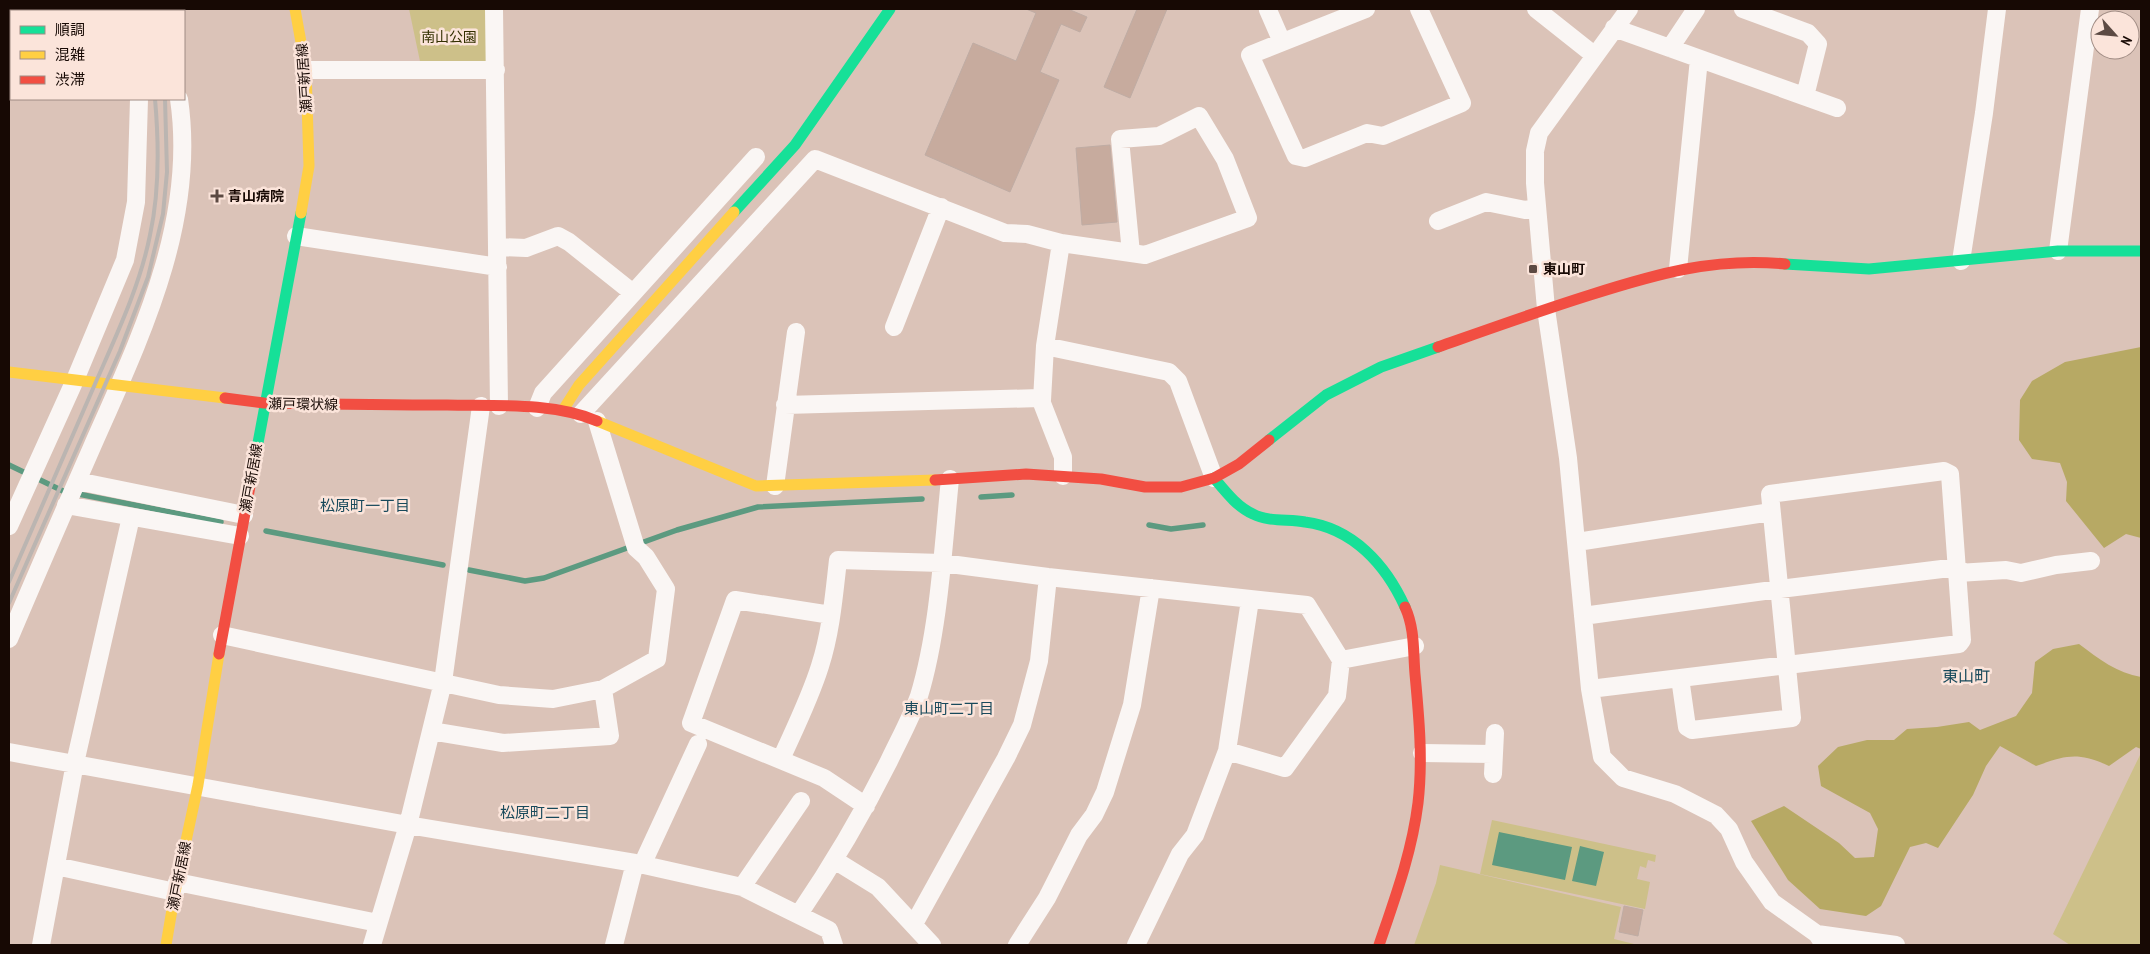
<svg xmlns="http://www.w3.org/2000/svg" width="2150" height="954" viewBox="0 0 2150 954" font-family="'PT Sans Narrow','Noto Sans JP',sans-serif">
<rect width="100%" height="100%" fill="#dbc3b8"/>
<path fill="#cdc089" d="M 409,9 L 489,9 L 490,60 L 482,65 L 421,66 Z
M 2140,755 L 2141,945 L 2070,945 L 2053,934 Z
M 1492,820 L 1656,855 L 1655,862 L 1648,860 L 1646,868 L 1640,866 L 1637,879 L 1650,882 L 1645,909 L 1480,874 Z
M 1440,865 L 1621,907 L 1614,939 L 1638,945 L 1414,945 L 1436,883 Z"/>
<path fill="#b7a964" d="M 2141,347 L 2141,538 L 2126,534 L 2104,548 L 2066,501 L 2067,482 L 2060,463 L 2032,459 L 2019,440 L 2020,400 L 2032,381 L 2065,362 Z
M 2079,644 C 2099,659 2117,673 2141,677 L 2141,749 L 2136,747 L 2109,766 C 2078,752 2067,755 2036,766 L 2000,746 L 1986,766 L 1973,795 L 1938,848 L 1926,843 L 1910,847 L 1881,906 L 1866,916 L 1820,909 L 1788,880 L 1751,821 L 1784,806 L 1839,843 L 1855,858 L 1874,857 L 1878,829 L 1870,813 L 1821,786 L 1818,766 L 1838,747 L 1867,740 L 1894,740 L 1907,729 L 1937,727 L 1969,722 L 1980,730 L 2016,716 L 2032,693 L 2035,662 L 2053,649 Z"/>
<path fill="#5c9a80" d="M 1499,832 L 1572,847 L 1565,880 L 1492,865 Z
M 1580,846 L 1604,852 L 1596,886 L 1572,881 Z"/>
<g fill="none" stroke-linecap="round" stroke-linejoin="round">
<path stroke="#5c9a80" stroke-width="5.5" d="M 9,465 L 63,491 L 221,522
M 981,497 L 1012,495
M 1149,525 L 1171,529 L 1203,525
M 266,531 L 443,565
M 469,570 L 525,581 L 544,578 L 677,530 L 758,507 L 922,499"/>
</g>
<path fill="#c7ab9e" stroke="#bfaca4" d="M 1026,9 L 1068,9 L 1087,17 L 1080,32 L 1061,24 L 1040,72 L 1059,80 L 1010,192 L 925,155 L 973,43 L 1016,61 L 1036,13 Z
M 1137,9 L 1167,9 L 1130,98 L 1104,87 Z
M 1110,145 L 1117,222 L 1082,225 L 1076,148 Z
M 1624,906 L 1643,910 L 1638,936 L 1619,932 Z"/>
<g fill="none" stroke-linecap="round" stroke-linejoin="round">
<path stroke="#faf6f4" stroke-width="18" d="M 115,9 L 116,11
M 161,9 L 161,11
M 494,9 L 499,406
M 1269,9 L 1268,10 L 1282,42
M 1366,9 L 1250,55 L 1296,156 L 1305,158 L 1367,133 L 1383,136 L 1462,103 L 1419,9
M 1536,9 L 1594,55
M 1629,9 L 1539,133 L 1535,151 L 1535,183 L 1546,309 L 1568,458 L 1590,689 L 1602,757 L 1623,778 L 1675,794 L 1716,815 L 1729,829 L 1744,862 L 1772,902 L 1817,934 L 1824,945
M 1743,9 L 1808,33 L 1818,44 L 1805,96
M 27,11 L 28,9
M 1614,28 L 1837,108
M 1670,48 L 1696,9
M 306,70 L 496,70
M 9,75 L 11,66
M 1438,221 L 1486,202 L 1525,210 L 1537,208
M 296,236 L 498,267
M 1061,243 L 1045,346 L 1042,400 L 1040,398 L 1063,457 L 1063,476
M 498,247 L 526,248 L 558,236 L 569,242 L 633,293
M 2058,251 L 2090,9
M 1961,261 L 1984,113 L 1997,9
M 1678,269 L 1699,59
M 894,327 L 941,207
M 1045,346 L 1169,372 L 1178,381 L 1214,478
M 785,405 L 1040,398
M 537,408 L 543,393 L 756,157
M 581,414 L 815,159 L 1005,233 L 1027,234 L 1061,243 L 1145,255 L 1248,218 L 1225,159 L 1199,116 L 1159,136 L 1120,139 L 1131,253
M 77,481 L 244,515
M 775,486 L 796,332
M 66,505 L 240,536
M 9,526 L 75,380 L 125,260 L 136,202 L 139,99
M 1577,542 L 1771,512
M 1958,573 L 2006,570 L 2021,573 L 2056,565 L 2091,561
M 831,615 L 735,600 L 691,723 L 824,778 L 866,806
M 1583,616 L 1780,589 L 1958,567
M 222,635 L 499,695 L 553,699 L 603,689 L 657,659 L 666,589 L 646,557 L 636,548 L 597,421
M 9,639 C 36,575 64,511 92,447 C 140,338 197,222 179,99
M 1341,660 L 1415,646
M 1590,689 L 1959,644 L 1962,640 L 1950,474 L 1944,471 L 1770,494 L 1792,718 L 1692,730 L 1687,727 L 1680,678
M 431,731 L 503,743 L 610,736 L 603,689
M 9,752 L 408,825 L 635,863 L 742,887 L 829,930 L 834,945
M 1422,753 L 1493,754
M 781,759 C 795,728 810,698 820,666 C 831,632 834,595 838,560 L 942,563 L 1048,577 L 1307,605 L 1341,660 L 1337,696 L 1285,768 L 1227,751
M 1493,774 L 1495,733
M 836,861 L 878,887 L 932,945
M 642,865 L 698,744
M 56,866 L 175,892
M 177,882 L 378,923
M 742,887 L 801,801
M 799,914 C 833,864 862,815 889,761 C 899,740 911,718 919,696 C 939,630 943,548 950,479
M 914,924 L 1006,758 L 1022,725 L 1039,661 L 1048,577
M 1817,934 L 1896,945
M 41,945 L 75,763 L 131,517
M 372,945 L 408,825 L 443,682 L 481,406
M 614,945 L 635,863
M 1017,945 L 1047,898 L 1079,835 L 1094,815 L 1105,792 L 1132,705 L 1151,588
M 1136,945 L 1180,854 L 1195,835 L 1227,751 L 1250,600"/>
<path stroke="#16e098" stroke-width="11" d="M 734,212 L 795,145 L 890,9
M 1785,264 L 1869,269 L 2058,251 L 2141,251
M 1269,440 L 1326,395 L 1381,367 L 1438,347
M 255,459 L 301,213
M 1214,478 C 1225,491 1237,507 1253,514 C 1268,522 1289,519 1305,522 C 1353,528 1386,565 1405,607"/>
<path stroke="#ffcf43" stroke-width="11" d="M 295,9 L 306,70 L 309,166 L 301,213
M 9,372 L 225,398
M 563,410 L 579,385 L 734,212
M 597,421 L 756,486 L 935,480
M 166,945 L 175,892 L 198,785 L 219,654"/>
<path stroke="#f24e42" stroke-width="11" d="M 1438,347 C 1489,329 1539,311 1590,295 C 1656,274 1715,257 1785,264
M 225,398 L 264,403 C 325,404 386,405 447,405 C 495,406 553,402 597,421
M 935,480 L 1026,474 L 1101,479 L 1145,487 L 1181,487 L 1214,478 L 1239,464 L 1269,440
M 219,654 L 255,459
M 1379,945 C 1395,898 1412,852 1418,803 C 1423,760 1419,717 1415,674 C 1413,651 1415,629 1405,607"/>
<path stroke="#bbb5b1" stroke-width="4" d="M 134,9 L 135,11
M 144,9 L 145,11
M 9,582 C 38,516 67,450 95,384 C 116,336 140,286 150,235 C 160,190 159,144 155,99
M 9,603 L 120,351 L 148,277 L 163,214 L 167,172 L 165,99"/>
</g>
<g fill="#5c4a43" stroke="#fbe4da" stroke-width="2">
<path d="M214.5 188.5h5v5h5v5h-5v5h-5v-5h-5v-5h5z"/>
<rect x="1528" y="264" width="10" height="10" rx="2.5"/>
</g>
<g text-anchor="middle" stroke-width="5" stroke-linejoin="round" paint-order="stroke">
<g font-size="14" fill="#333001" stroke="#fbe4da">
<text x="449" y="42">南山公園</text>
</g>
<g font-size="14" fill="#170904" stroke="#fbe4da">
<text transform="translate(304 78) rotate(-94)" y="5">瀬戸新居線</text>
<text transform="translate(303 404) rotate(1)" y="5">瀬戸環状線</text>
<text transform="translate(251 478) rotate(-80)" y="5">瀬戸新居線</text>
<text transform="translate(179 876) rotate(-79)" y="5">瀬戸新居線</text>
</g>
<g font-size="14" font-weight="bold" fill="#170904" stroke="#fbe4da" text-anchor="start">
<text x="228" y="201">青山病院</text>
<text x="1543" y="274">東山町</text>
</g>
<g font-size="15" fill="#18495b" stroke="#fbe4da">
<text x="365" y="511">松原町一丁目</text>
<text x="949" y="714">東山町二丁目</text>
<text x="545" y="818">松原町二丁目</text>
</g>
<g font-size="16" fill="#18495b" stroke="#fbe4da">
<text x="1966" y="682">東山町</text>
</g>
</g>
<rect width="2150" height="954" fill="none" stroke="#170904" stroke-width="20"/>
<rect x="10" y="10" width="175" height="90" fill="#fbe4da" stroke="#a08c84"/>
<rect x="20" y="26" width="25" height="8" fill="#16e098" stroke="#a08c84"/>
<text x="55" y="35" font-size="15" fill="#170904">順調</text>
<rect x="20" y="51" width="25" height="8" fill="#ffcf43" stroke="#a08c84"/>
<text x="55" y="60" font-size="15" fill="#170904">混雑</text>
<rect x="20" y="76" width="25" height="8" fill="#f24e42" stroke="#a08c84"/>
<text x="55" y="85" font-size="15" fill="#170904">渋滞</text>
<g transform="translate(2115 35) rotate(117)"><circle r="24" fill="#fbe4da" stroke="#a08c84"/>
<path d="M0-4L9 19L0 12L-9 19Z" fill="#5c4a43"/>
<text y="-8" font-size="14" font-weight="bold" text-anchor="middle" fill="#170904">N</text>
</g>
</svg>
